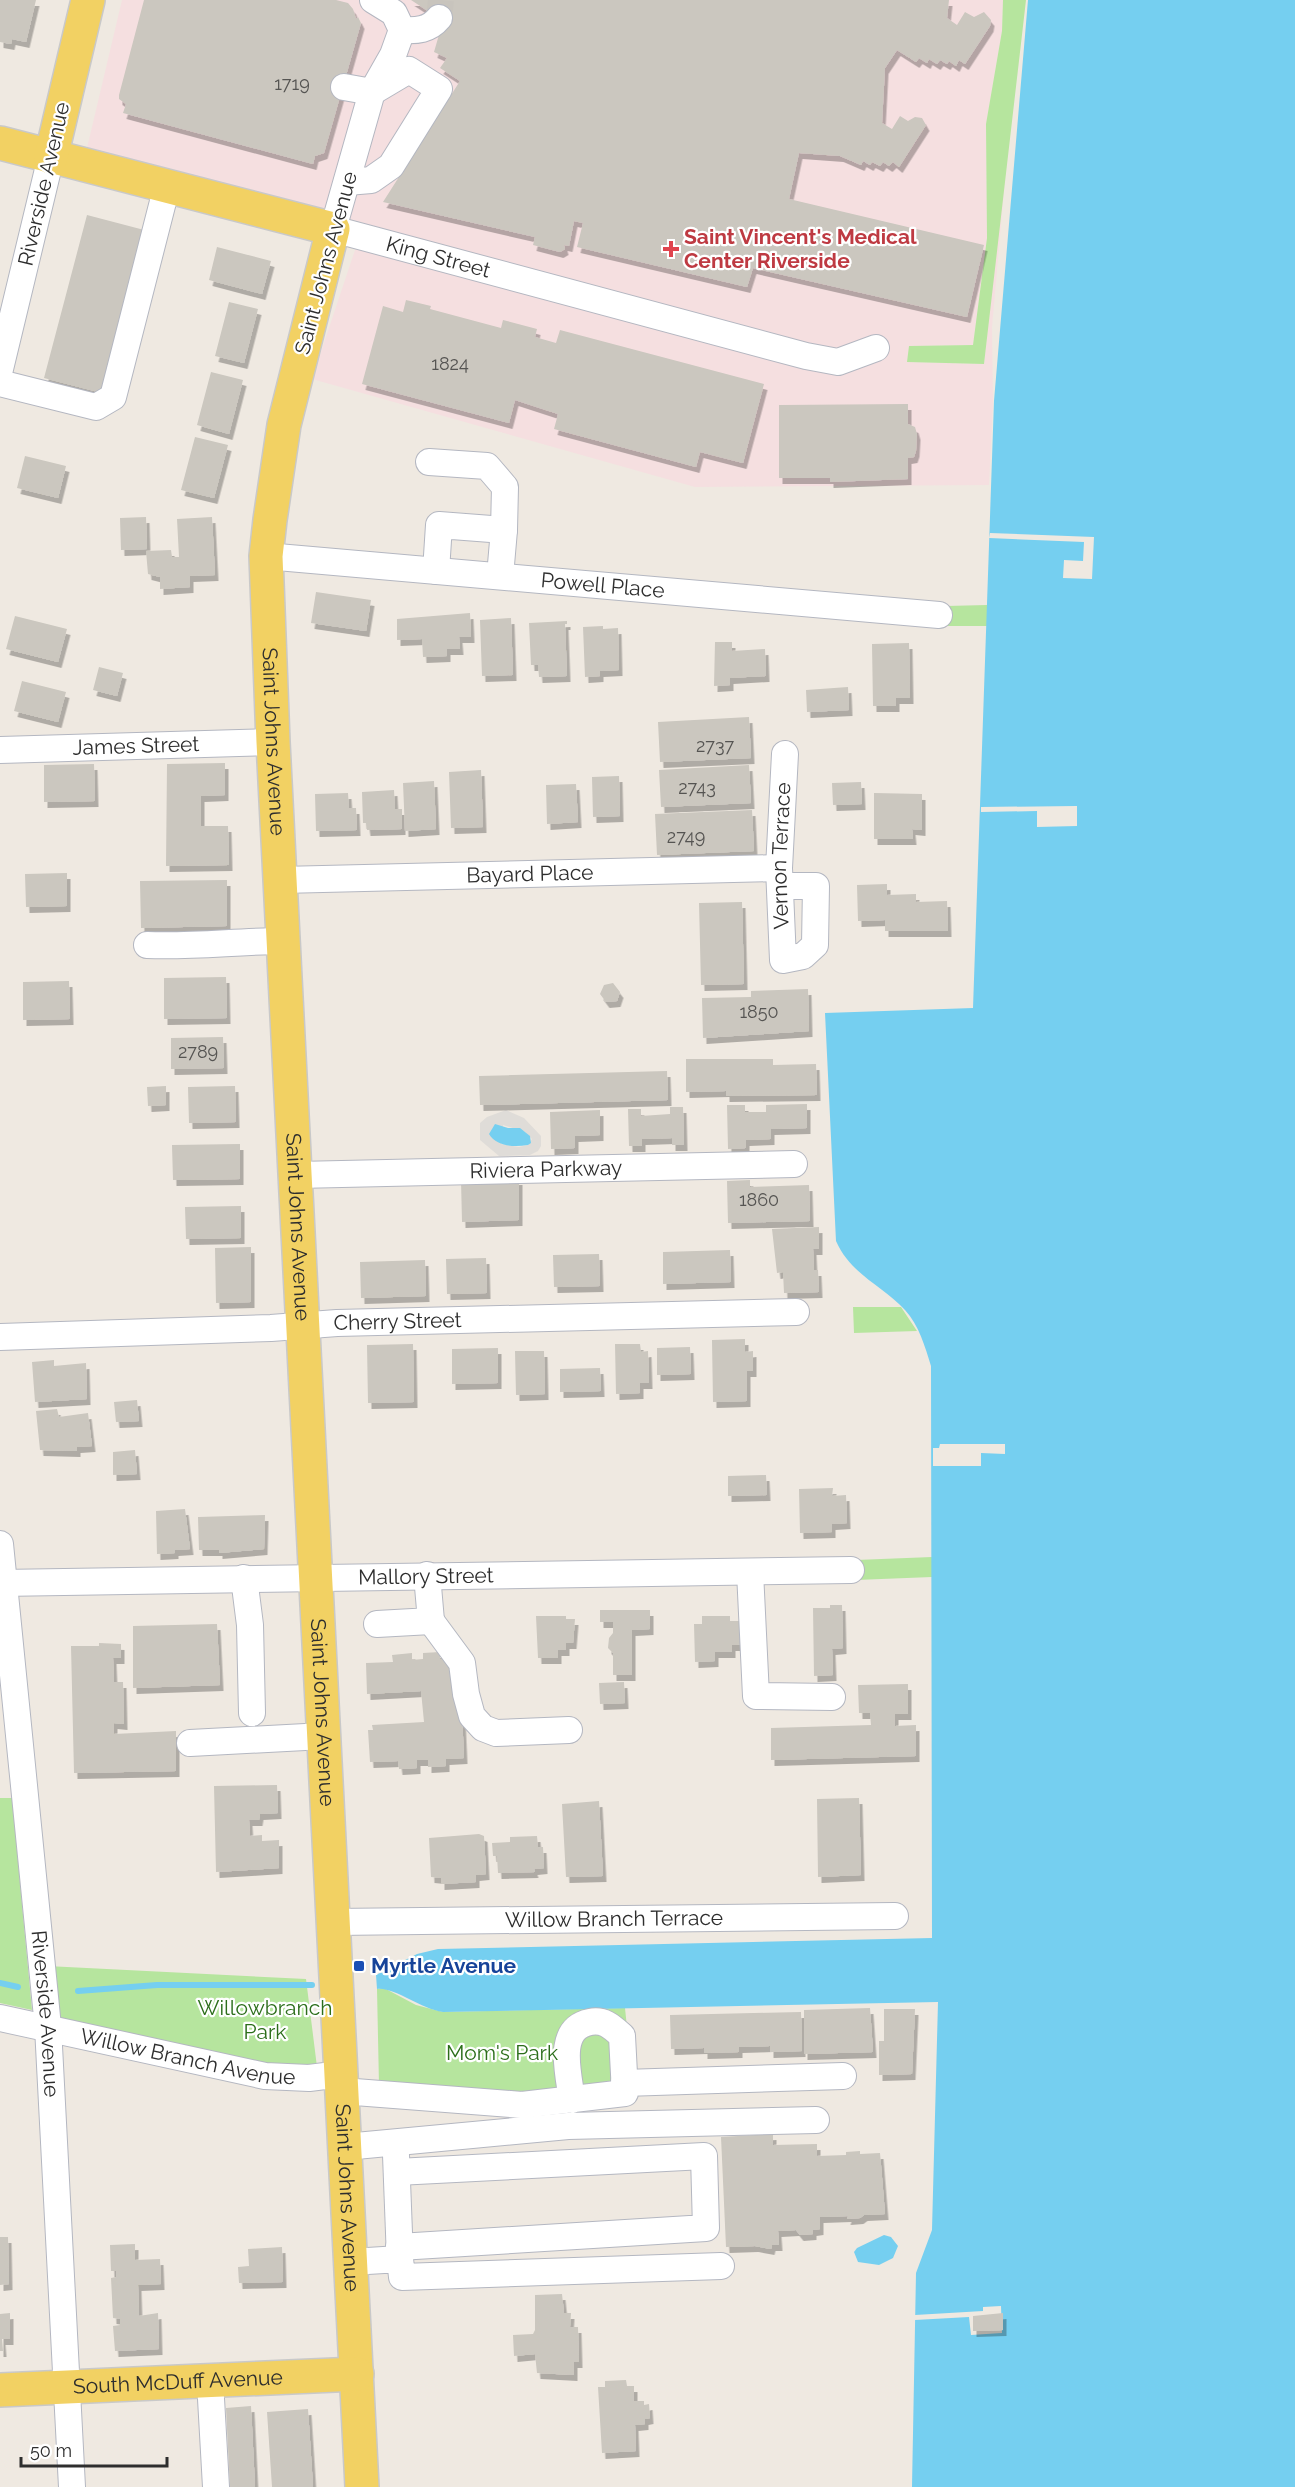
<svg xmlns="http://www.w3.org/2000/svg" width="1295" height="2487" viewBox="0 0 1295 2487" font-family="Raleway,sans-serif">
<defs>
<filter id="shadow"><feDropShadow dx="3.5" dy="6" stdDeviation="0" flood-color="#0004"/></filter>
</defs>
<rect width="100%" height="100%" fill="#efe9e1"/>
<path fill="#f5dfe0" d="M 122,0 L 1003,0 L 1002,31 L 986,124 L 987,238 L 973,345 L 910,346 L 907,362 L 984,364 L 1009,135 L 992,327 L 993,401 L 989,485 L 695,487 L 312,379 L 364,223 L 87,148 Z"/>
<path fill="#b6e59e" d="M 1003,0 L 1026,0 L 984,364 L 907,362 L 909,346 L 973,345 L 987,238 L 986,124 L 1002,31 Z
M 987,605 L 987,626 L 945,626 L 946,606 Z
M 853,1307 L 901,1307 L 917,1331 L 854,1333 Z
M 932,1557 L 932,1577 L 856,1580 L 856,1560 Z
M 0,1798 L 12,1798 L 32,2010 L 0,2003 Z
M 47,1966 L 306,1979 L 317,2067 L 266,2064 L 52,2017 Z
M 384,1988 L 416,2005 L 443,2012 L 625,2008 L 633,2086 L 540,2095 L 379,2085 L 377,1989 Z"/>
<path fill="#dfdcd8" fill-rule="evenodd" d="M 506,1110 L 524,1118 L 541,1136 L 541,1146 L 538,1151 L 530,1155 L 499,1156 L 480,1140 L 480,1123 L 487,1117 ZM 503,1125 L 525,1132 L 532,1139 L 528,1145 L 519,1147 L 501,1144 Z"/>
<path fill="#75cff0" d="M 1028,0 L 1295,0 L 1295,2487 L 912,2487 L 916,2273 L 932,2230 L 938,2002 L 443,2012 C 420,2009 395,1987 377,1989 L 376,1975 L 417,1954 L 438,1949 L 932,1938 L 931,1366 C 925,1347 919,1325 905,1310 C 882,1285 851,1275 836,1241 L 825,1013 L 973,1008 L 994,401 Z
M 495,1124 L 508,1128 L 520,1128 L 530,1136 L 531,1143 L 528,1145 C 514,1147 497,1147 489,1134 Z
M 884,2235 L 891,2237 L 898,2246 L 893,2258 L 879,2265 L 858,2262 L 854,2252 L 857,2248 Z"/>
<path fill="#efe9e1" d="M 990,533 L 1094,537 L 1092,579 L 1063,578 L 1064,560 L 1083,561 L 1084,542 L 989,538 Z
M 1077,806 L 1077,826 L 1037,827 L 1037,811 L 981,812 L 981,807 Z
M 940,1444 L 1005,1444 L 1005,1454 L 981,1453 L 981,1466 L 933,1466 L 933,1448 L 939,1448 Z
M 1001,2306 L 1002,2333 L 971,2335 L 969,2317 L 915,2320 L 915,2315 L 983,2311 L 983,2307 Z"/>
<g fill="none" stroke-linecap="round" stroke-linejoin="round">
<path stroke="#75cff0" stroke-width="6" d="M 0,1983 L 18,1987
M 78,1991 L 157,1985 L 312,1985"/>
</g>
<path fill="#cbc7bf" filter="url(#shadow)" d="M 0,0 L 36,0 L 26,42 L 12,39 L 11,44 L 0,42 Z
M 144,0 L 336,0 L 348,3 L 353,9 L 356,19 L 358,17 L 361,23 L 324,153 L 315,156 L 313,164 L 123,113 L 126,104 L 119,99 L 119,95 Z
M 411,0 L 949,0 L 947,18 L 957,25 L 965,12 L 974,17 L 984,12 L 991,20 L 990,26 L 965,64 L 959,60 L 956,66 L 949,61 L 947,64 L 940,60 L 937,64 L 929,59 L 927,63 L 919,58 L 916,62 L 897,50 L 885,68 L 882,123 L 892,129 L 900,116 L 908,121 L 915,117 L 922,118 L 926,125 L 899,167 L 893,162 L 889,166 L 883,162 L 880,166 L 872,162 L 870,165 L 863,161 L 861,165 L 840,156 L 799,153 L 789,199 L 984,245 L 967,317 L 753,268 L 747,287 L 577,247 L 583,223 L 574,221 L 569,246 L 564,245 L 565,249 L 560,252 L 533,245 L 535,237 L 383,202 L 460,81 L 440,68 L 447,58 L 434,52 L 443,21 Z
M 87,215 L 148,231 L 106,394 L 44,378 Z
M 217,247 L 271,261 L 262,294 L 209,280 Z
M 406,300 L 431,306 L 430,309 L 501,328 L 503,320 L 537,329 L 535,337 L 556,343 L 560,330 L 764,384 L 743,463 L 700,452 L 696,467 L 554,429 L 558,414 L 515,400 L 509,423 L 362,384 L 383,306 L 403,312 Z
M 229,302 L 258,309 L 244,363 L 215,356 Z
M 211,372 L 243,380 L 229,434 L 197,425 Z
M 908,404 L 908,424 L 915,427 L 917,434 L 916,451 L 914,457 L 908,458 L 908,479 L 830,482 L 830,478 L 779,478 L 779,405 Z
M 195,437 L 228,445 L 214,498 L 181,490 Z
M 25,456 L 66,466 L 58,498 L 17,488 Z
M 146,517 L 147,549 L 121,550 L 120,518 Z
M 212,517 L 215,575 L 190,576 L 190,587 L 160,589 L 160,577 L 148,574 L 146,551 L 171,550 L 172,557 L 179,557 L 177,519 Z
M 316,592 L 371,600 L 366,631 L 311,623 Z
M 470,613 L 471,637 L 459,637 L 460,649 L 447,649 L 447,656 L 423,657 L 422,639 L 397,640 L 397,619 Z
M 15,616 L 67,629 L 58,662 L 6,649 Z
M 511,618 L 513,675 L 482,676 L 480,620 Z
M 567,621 L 567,624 L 565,624 L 567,676 L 539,677 L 538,665 L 531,665 L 529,623 Z
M 603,626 L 603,629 L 618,628 L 619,670 L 600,671 L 600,676 L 585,677 L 583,627 Z
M 715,642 L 732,642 L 732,651 L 765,649 L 766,676 L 730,678 L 730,685 L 714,686 Z
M 909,643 L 910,698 L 896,698 L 896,706 L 873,706 L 872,644 Z
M 99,667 L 123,673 L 117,696 L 93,690 Z
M 22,681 L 66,692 L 58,722 L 14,711 Z
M 848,687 L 849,710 L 807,712 L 806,690 Z
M 749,717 L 751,758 L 660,762 L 658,722 Z
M 225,763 L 225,795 L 201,796 L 201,826 L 228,826 L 229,865 L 166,866 L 167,764 Z
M 94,764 L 95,801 L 44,802 L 44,765 Z
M 749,765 L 751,803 L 661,807 L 659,770 Z
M 481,770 L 483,827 L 451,828 L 449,772 Z
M 619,776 L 620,816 L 593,817 L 592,777 Z
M 434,781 L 436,829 L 405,831 L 403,783 Z
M 861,782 L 862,804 L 833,805 L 832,783 Z
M 576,784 L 578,822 L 547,824 L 546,785 Z
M 394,790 L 395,809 L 402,809 L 402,829 L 367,830 L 366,823 L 363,823 L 362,792 Z
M 348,793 L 349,808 L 356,808 L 357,830 L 316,831 L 315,794 Z
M 874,793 L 922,794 L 922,830 L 912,829 L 913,839 L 874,839 Z
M 752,810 L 754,851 L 657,855 L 655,814 Z
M 67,873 L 67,906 L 26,907 L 25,874 Z
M 227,880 L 227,926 L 141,928 L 140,881 Z
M 887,884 L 887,895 L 916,894 L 916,902 L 947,901 L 948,931 L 885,931 L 885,920 L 858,921 L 857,885 Z
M 742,902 L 744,984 L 701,985 L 699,903 Z
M 226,977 L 227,1018 L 164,1019 L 164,978 Z
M 69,981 L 70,1019 L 23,1020 L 23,982 Z
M 613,983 L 620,992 L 617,1001 L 606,1002 L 600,994 L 604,985 Z
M 808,989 L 809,1031 L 703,1038 L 702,998 L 751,997 L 751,991 Z
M 223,1037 L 224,1068 L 171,1069 L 171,1038 Z
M 686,1059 L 773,1059 L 773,1065 L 816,1064 L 817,1095 L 726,1096 L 726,1091 L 686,1092 Z
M 667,1071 L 668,1100 L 480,1105 L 479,1076 Z
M 166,1086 L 166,1105 L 148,1106 L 147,1087 Z
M 235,1086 L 236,1122 L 189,1123 L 188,1087 Z
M 807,1104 L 807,1128 L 771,1129 L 771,1139 L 746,1140 L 746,1148 L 728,1149 L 727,1105 L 745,1105 L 745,1112 L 766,1112 L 766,1105 Z
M 670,1107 L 683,1107 L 684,1145 L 672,1145 L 672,1138 L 642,1139 L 642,1146 L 629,1146 L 628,1109 L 641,1109 L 641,1116 L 670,1114 Z
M 600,1110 L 600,1135 L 575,1136 L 575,1148 L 551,1149 L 550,1112 Z
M 240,1144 L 240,1179 L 173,1180 L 172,1145 Z
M 519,1179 L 519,1220 L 462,1222 L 461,1180 Z
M 750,1180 L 750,1187 L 809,1185 L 810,1221 L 728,1223 L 727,1181 Z
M 241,1206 L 241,1238 L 186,1239 L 185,1207 Z
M 819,1227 L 819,1249 L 813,1249 L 814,1270 L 818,1270 L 819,1292 L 784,1293 L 783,1272 L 777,1273 L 772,1229 Z
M 251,1247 L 251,1302 L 216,1303 L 215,1248 Z
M 730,1250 L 731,1282 L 663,1284 L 663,1252 Z
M 599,1254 L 600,1286 L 554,1287 L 553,1255 Z
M 486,1258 L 487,1293 L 447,1294 L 446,1259 Z
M 425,1260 L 426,1296 L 361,1298 L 360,1262 Z
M 745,1339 L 745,1352 L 753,1351 L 753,1371 L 747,1371 L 747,1401 L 713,1402 L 712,1340 Z
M 413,1344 L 414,1402 L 368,1403 L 367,1345 Z
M 615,1344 L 640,1344 L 641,1352 L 648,1351 L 649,1383 L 640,1383 L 640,1393 L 616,1394 Z
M 690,1347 L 691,1374 L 657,1375 L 657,1348 Z
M 498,1348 L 498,1383 L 452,1384 L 452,1349 Z
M 515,1351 L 544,1351 L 545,1394 L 516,1395 Z
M 54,1360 L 54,1366 L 86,1363 L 87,1399 L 35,1402 L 32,1362 Z
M 600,1368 L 601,1391 L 560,1392 L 560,1369 Z
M 137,1400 L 139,1421 L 116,1422 L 114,1402 Z
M 57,1409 L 59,1417 L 88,1413 L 92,1446 L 77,1447 L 77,1451 L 40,1450 L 36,1411 Z
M 135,1450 L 137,1474 L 113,1475 L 113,1452 Z
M 766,1475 L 767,1495 L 728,1496 L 728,1476 Z
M 833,1488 L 832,1496 L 846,1495 L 847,1523 L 832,1524 L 832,1532 L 800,1533 L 799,1489 Z
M 185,1509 L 190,1549 L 175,1550 L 175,1553 L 157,1554 L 156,1511 Z
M 265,1515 L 264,1549 L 219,1553 L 219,1550 L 199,1550 L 198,1517 Z
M 830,1605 L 842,1605 L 843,1648 L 832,1649 L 833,1675 L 814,1676 L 813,1608 L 830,1608 Z
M 600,1610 L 650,1610 L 650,1629 L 632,1630 L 632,1675 L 613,1675 L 613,1653 L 608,1648 L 609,1638 L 613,1633 L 613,1622 L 600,1622 Z
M 536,1616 L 566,1616 L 566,1619 L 575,1619 L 573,1643 L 566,1643 L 566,1650 L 558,1650 L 558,1658 L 538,1658 Z
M 702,1616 L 730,1616 L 730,1621 L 741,1621 L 741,1645 L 732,1645 L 732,1652 L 715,1652 L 715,1661 L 695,1662 L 694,1624 L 702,1624 Z
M 217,1624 L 220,1685 L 133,1688 L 133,1626 Z
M 99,1643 L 121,1644 L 121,1658 L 113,1658 L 114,1682 L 123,1682 L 124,1724 L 114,1723 L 114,1734 L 176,1731 L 176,1771 L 74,1773 L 71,1646 L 99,1646 Z
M 440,1652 L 440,1659 L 450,1659 L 460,1670 L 464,1758 L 446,1759 L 446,1766 L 428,1767 L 428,1760 L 417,1760 L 417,1768 L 399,1769 L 398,1761 L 370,1762 L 368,1730 L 373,1730 L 372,1725 L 424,1722 L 421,1691 L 367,1694 L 366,1663 L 393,1662 L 392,1655 L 412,1653 L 412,1660 L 423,1659 L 423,1653 Z
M 624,1682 L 625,1703 L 600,1704 L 599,1683 Z
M 908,1684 L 908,1714 L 895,1714 L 895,1726 L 916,1725 L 916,1756 L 771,1760 L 771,1728 L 871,1725 L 870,1713 L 859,1713 L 858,1685 Z
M 277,1785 L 278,1813 L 260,1814 L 259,1820 L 249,1820 L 250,1836 L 262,1835 L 262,1841 L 279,1840 L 279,1868 L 216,1872 L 214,1786 Z
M 859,1798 L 861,1875 L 818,1877 L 817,1799 Z
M 599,1801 L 603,1876 L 566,1877 L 562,1804 Z
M 479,1834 L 484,1836 L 486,1874 L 476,1875 L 476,1882 L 441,1884 L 441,1878 L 431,1877 L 429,1838 Z
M 537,1836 L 538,1847 L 543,1847 L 544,1868 L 534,1869 L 535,1872 L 498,1873 L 497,1856 L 493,1856 L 492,1843 L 510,1842 L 510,1837 Z
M 870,2008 L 873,2052 L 804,2054 L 804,2010 Z
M 884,2009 L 915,2009 L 912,2074 L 879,2075 L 879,2041 L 884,2041 Z
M 801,2012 L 802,2051 L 770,2052 L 770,2046 L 739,2047 L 739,2052 L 704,2053 L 704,2048 L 671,2049 L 670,2015 Z
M 773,2134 L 773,2145 L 817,2144 L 817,2156 L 846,2155 L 846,2152 L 860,2151 L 860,2154 L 880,2153 L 885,2214 L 864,2215 L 860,2218 L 847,2219 L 848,2216 L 820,2217 L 820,2229 L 813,2230 L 813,2234 L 800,2235 L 796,2230 L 778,2231 L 779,2245 L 772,2245 L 771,2249 L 755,2246 L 726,2247 L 721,2137 Z
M 0,2237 L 8,2237 L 9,2284 L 0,2285 Z
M 135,2244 L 135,2260 L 160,2259 L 161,2284 L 138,2285 L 139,2316 L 158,2313 L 159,2349 L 115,2351 L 113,2326 L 120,2325 L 120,2319 L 113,2318 L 111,2278 L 116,2277 L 116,2271 L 111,2271 L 110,2245 Z
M 282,2247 L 283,2282 L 239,2283 L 238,2267 L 249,2266 L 248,2249 Z
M 562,2294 L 564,2313 L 571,2313 L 570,2327 L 578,2327 L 579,2362 L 574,2362 L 574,2375 L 537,2373 L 535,2354 L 514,2356 L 513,2335 L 533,2334 L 535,2330 L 535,2295 Z
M 10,2313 L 10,2339 L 2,2339 L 3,2351 L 0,2351 L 0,2314 Z
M 1003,2313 L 1003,2330 L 973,2331 L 973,2316 Z
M 626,2380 L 627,2386 L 634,2386 L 634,2401 L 644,2401 L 644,2405 L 649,2404 L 650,2418 L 645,2419 L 645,2424 L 635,2425 L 636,2451 L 602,2453 L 598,2387 L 605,2387 L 605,2381 Z
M 251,2406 L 255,2487 L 230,2487 L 226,2408 Z
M 308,2409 L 313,2487 L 272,2487 L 267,2412 Z"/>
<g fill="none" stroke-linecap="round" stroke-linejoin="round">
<path stroke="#c8c4bd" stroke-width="26" stroke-dasharray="26 13" stroke-linecap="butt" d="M 439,18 L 441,0"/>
<defs>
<g id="minor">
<path id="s1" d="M 373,0 L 394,13 L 402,30 L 393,55 L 372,92 L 333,229 L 806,356 L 838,362 L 876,348"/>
<path d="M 402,30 C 417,31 429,30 439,18"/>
<path d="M 344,87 L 372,92 L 409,70 L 439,89 L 391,166 L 371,180 L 347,182"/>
<path d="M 0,369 L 51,157"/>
<path d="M 0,383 L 96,407 L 113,397 L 167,186"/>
<path d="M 429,462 L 487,466 L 505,487 L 504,530"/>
<path id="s2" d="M 266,556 L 939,615"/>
<path d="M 436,571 L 439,525 L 504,530 L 500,576"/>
<path id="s3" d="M 0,750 L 273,742"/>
<path id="s4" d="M 281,880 L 779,868"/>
<path id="s5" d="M 780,886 L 816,886 L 815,945 L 803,956 L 783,960 L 779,868 L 785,754"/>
<path d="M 147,945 C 194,947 238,941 285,941"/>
<path id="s6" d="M 297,1175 L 794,1164"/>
<path id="s7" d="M 0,1337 L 271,1328 L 337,1323 L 796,1312"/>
<path id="s8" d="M 0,1544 L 48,2027 L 72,2487"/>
<path d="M 750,1572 L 756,1696 L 832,1697"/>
<path d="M 244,1578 L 250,1625 L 252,1713"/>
<path id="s9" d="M 0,1583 L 851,1570"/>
<path d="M 431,1621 L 462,1663 L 466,1694 L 472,1716 L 483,1728 L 496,1733 L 569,1730"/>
<path d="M 377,1624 L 431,1621 L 427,1575"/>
<path d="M 190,1743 L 324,1736"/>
<path id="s10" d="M 334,1922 L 895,1916"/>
<path id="s11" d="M 0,2018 L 265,2076 L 309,2078 L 341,2074"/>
<path d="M 624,2083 L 843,2076"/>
<path d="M 342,2091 L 522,2105 L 625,2093 L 622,2036 C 612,2027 604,2019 590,2022 C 555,2029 569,2075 572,2100"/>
<path d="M 345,2147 L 568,2126 L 816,2120"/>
<path d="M 396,2155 L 400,2259"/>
<path d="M 397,2172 L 704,2156 L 706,2228 L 399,2247"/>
<path d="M 351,2262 L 400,2259 L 402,2277 L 721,2266"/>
<path d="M 210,2381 L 216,2487"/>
</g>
<g id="major">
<path id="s12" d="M 0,143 L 333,229 L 284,425 L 270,520 L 266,556 L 273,742 L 362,2487"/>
<path d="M 51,157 L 88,0"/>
<path id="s13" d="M 0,2390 L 357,2374"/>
</g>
</defs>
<use href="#minor" stroke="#b4b7c1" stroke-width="28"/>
<use href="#major" stroke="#c9c9c9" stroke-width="36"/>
<use href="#minor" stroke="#fff" stroke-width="26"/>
<use href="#major" stroke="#f2d163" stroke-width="33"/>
</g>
<path fill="#e0444e" stroke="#fff" stroke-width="2" d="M668 240h6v6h6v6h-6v6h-6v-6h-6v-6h6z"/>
<rect fill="#1a4fb4" stroke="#fff" stroke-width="2" x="353" y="1960" width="12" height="12" rx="3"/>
<g text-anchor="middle" stroke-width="4.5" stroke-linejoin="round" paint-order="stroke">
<g font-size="18" fill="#555452">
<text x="292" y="90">1719</text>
<text x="450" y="370">1824</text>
<text x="715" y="752">2737</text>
<text x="697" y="794">2743</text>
<text x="686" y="843">2749</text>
<text x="759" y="1018">1850</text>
<text x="198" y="1058">2789</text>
<text x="759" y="1206">1860</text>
</g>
<g font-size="21" fill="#2e2e2e" stroke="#fff">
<text transform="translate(44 184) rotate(-77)" y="7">Riverside Avenue</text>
<text dy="7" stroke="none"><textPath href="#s1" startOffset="364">King Street</textPath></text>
<text transform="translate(326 263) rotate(-75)" y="7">Saint Johns Avenue</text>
<text dy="7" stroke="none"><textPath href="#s2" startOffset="338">Powell Place</textPath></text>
<text dy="7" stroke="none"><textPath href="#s12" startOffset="864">Saint Johns Avenue</textPath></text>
<text dy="7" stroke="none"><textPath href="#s3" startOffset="136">James Street</textPath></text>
<text dy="7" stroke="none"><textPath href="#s5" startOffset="236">Vernon Terrace</textPath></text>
<text dy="7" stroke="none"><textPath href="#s4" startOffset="249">Bayard Place</textPath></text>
<text dy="7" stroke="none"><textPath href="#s6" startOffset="249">Riviera Parkway</textPath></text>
<text dy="7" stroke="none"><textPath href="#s12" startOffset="1350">Saint Johns Avenue</textPath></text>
<text dy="7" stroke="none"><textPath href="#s7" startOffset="398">Cherry Street</textPath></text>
<text dy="7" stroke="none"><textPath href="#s9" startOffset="426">Mallory Street</textPath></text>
<text dy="7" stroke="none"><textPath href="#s12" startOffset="1836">Saint Johns Avenue</textPath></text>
<text dy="7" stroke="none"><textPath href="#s10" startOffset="280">Willow Branch Terrace</textPath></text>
<text dy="7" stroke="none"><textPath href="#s8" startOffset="472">Riverside Avenue</textPath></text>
<text dy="7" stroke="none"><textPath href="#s11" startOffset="192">Willow Branch Avenue</textPath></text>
<text dy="7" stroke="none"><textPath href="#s12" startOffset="2322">Saint Johns Avenue</textPath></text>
<text dy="7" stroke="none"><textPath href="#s13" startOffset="178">South McDuff Avenue</textPath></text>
</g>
<g font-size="21" font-weight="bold" fill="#be3a42" stroke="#fff" text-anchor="start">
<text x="684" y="244">Saint Vincent's Medical<tspan x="684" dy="24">Center Riverside</tspan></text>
</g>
<g font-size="21" font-weight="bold" fill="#164399" stroke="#fff" text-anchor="start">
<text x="371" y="1973">Myrtle Avenue</text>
</g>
<g font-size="21" fill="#2c6e1b" stroke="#fff">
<text x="265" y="2015">Willowbranch<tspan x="265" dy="24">Park</tspan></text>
<text x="502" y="2060">Mom's Park</text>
</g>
</g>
<path d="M21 2457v9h146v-9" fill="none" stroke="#2e2e2e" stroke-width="3"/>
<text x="30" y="2457" font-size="18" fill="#2e2e2e" stroke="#ffffff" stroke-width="4.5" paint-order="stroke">50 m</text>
</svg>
